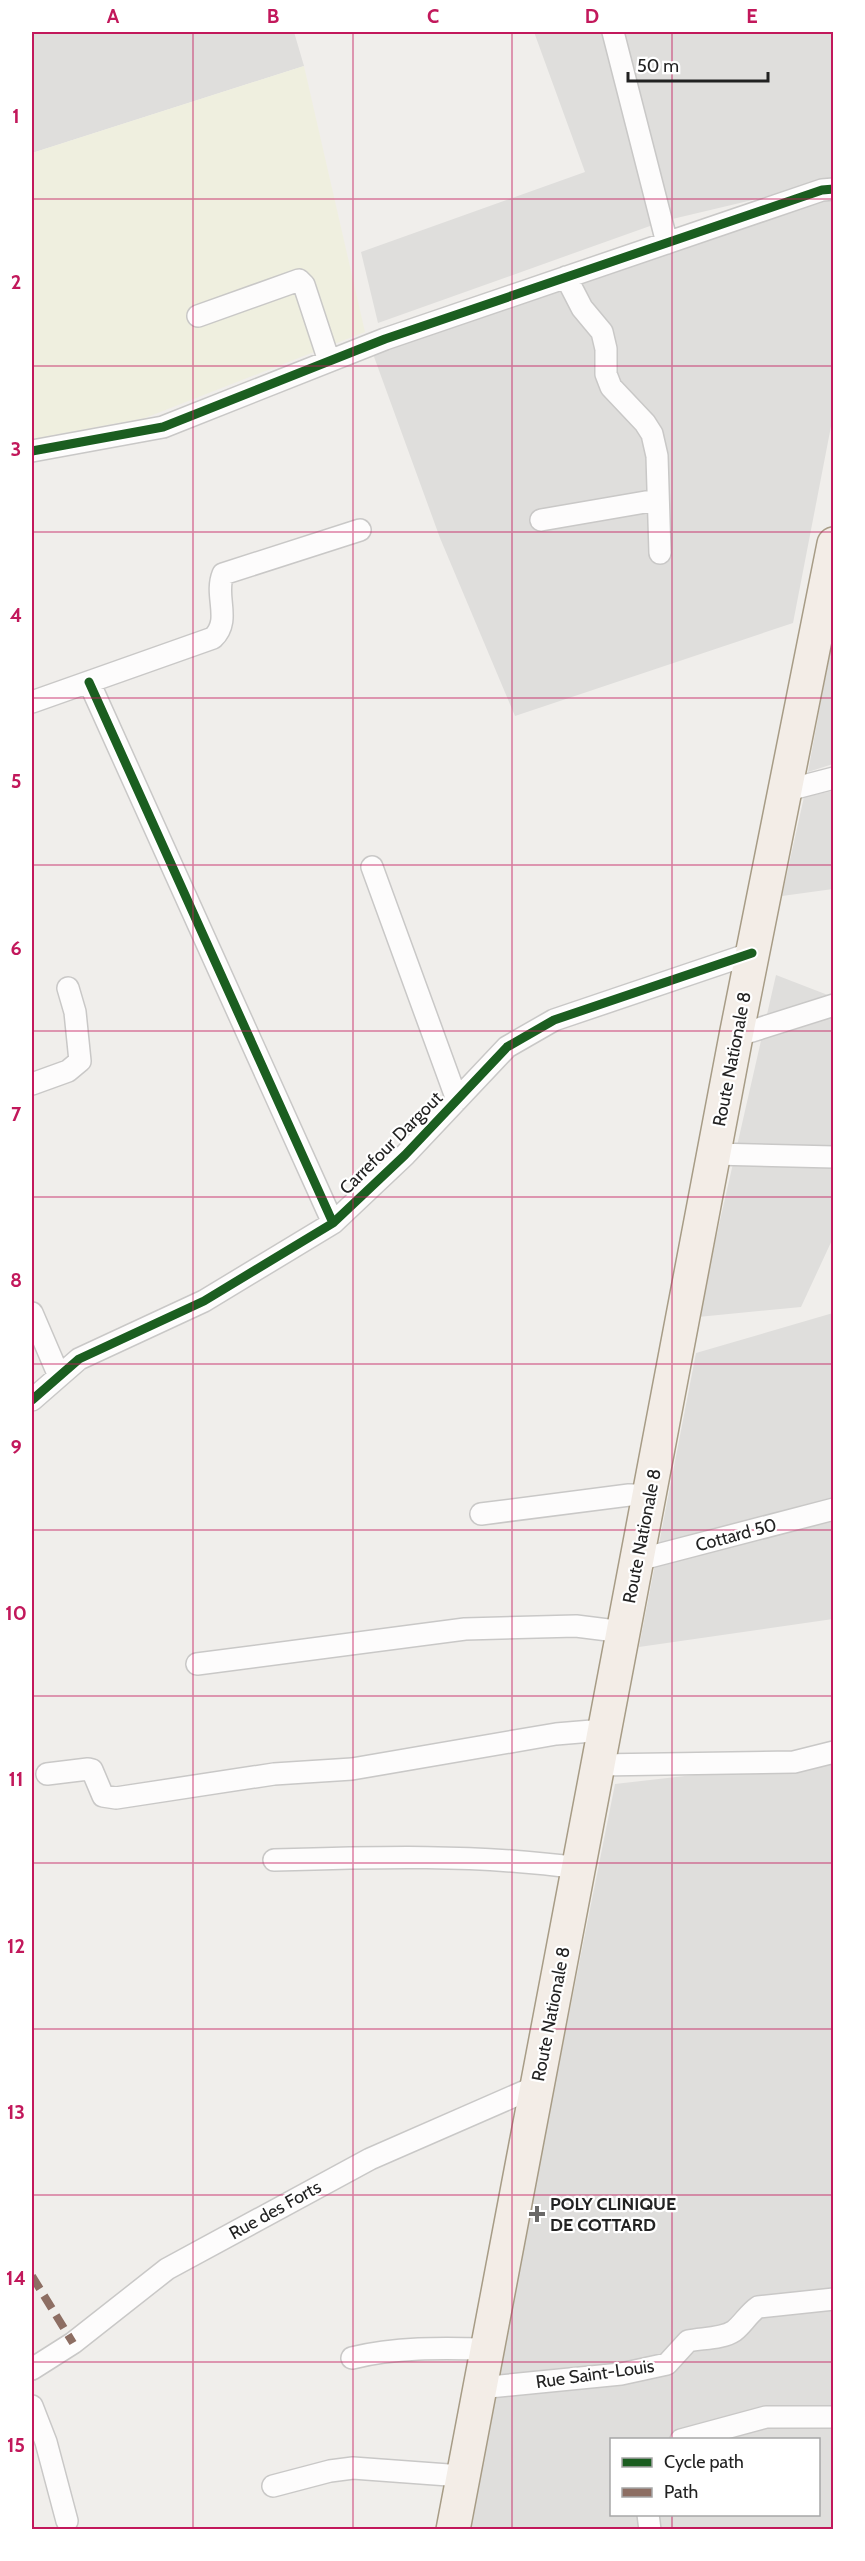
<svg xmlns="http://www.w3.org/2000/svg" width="865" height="2561" viewBox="0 0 865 2561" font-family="Cabin,sans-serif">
<rect width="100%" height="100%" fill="#f0eeeb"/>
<path fill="#dfdedc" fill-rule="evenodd" d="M 32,32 L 294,32 L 304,66 L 32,153 Z
M 534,32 L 833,32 L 833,181 L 664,221 L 378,323 L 361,252 L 585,172 Z
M 824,198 L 833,198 L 833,416 L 793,623 L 515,716 L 440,538 L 373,354 Z
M 833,636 L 833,764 L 808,772 Z
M 833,791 L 833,889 L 782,896 L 804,797 Z
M 776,975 L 833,997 L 833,1238 L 801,1307 L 698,1317 Z
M 833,1313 L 833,1619 L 639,1647 L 696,1353 Z
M 833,1759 L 833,2529 L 466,2530 L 615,1784 ZM 612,2440 L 818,2440 L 818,2514 L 612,2514 Z"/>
<path fill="#efefdf" d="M 304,66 L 365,332 L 145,418 L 32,439 L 32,153 Z"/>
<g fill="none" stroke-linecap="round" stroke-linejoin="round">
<defs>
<path id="street" d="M 613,32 L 667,243
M 566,277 L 582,308 L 602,332 L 606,349 L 606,374 L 611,387 L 645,423 L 652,434 L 657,456 L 660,553
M 198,316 L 299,280 L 304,285 L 329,361
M 32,451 L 163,427 L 385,339 L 822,190 L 834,189
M 541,520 L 657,500
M 89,682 L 333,1223
M 32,702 L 213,638 C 232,620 214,596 223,574 L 360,530
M 784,791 L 834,778
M 372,867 L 457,1100
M 736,1036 L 834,1005
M 32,1084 L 68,1071 L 80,1061 L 75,1012 L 68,988
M 714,1154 L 834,1157
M 32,1313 L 59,1376
M 32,1400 L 79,1359 L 204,1301 L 333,1223 L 405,1155 L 507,1047 L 554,1020 L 752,953
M 481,1514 L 629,1495 L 650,1495
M 638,1560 L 834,1509
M 197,1664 L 465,1629 L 576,1626 L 624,1632
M 598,1765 L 794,1762 L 834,1752
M 47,1774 L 88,1769 L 92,1770 L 103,1796 L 116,1798 L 274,1774 L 352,1769 L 556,1734 L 604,1730
M 274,1860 C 376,1857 478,1854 578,1868
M 352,2358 C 395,2347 442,2348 486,2349
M 32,2369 L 73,2343 L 167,2269 L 370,2159 L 537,2086
M 479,2388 L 621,2374 L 667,2364 L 688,2341 C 702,2338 722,2339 734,2331 C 743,2324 748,2314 758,2307 L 834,2299
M 32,2406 L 46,2442 L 67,2521
M 681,2440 L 766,2417 L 834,2417
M 273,2486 L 330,2471 L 353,2468 L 462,2476
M 648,2514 L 650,2530"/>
<path id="primary" d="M 453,2530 L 736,1036 L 834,544"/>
</defs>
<use href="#street" stroke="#c9c8c7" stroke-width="24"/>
<use href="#primary" stroke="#a79c86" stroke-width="36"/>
<use href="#street" stroke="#fdfcfc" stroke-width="21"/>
<use href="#primary" stroke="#f3ede7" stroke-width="33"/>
<path stroke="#8d6e63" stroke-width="8" stroke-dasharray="15 8" stroke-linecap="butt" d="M 32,2276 L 73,2343"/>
<defs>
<path id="cycleway" d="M 32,451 L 163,427 L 385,339 L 822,190 L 834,189
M 89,682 L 333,1223
M 32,1400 L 79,1359 L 204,1301 L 333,1223 L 405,1155 L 507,1047 L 554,1020 L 752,953"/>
</defs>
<use href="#cycleway" stroke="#fff" stroke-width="13"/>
<use href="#cycleway" stroke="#1b5e20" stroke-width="9"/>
</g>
<path fill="none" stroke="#c2185b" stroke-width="1.5" stroke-opacity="0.55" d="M 193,32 L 193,2530M 353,32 L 353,2530M 512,32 L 512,2530M 672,32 L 672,2440M 32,199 L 834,199M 32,366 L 834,366M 32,532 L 834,532M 32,698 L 834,698M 32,865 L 834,865M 32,1031 L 834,1031M 32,1197 L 834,1197M 32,1364 L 834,1364M 32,1530 L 834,1530M 32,1696 L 834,1696M 32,1863 L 834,1863M 32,2029 L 834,2029M 32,2195 L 834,2195M 32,2362 L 834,2362M 672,2514 L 672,2530"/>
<path fill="#6a6968" stroke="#fff" stroke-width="2" d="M534 2205h6v6h6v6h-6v6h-6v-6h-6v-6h6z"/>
<g text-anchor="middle" stroke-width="4.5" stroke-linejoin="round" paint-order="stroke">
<g font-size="18" fill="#222" stroke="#fff">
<text transform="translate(732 1059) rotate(-79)" y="6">Route Nationale 8</text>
<text transform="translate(391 1143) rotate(-45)" y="6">Carrefour Dargout</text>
<text transform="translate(736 1535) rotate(-15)" y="6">Cottard 50</text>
<text transform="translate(642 1536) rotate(-79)" y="6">Route Nationale 8</text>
<text transform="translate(551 2014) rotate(-79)" y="6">Route Nationale 8</text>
<text transform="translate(275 2210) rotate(-29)" y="6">Rue des Forts</text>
<text transform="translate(595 2374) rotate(-8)" y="6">Rue Saint-Louis</text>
</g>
<g font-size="18" font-weight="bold" fill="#222" stroke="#fff" text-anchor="start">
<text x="550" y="2210">POLY CLINIQUE<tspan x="550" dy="21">DE COTTARD</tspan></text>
</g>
</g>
<rect width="865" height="2561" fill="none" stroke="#ffffff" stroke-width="66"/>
<rect x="610" y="2438" width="210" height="78" fill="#ffffff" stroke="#a7a7a7" stroke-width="1.5"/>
<rect x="622" y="2458" width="30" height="9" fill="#1b5e20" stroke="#a7a7a7" stroke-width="1.5"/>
<text x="664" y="2468" font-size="18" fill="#222222">Cycle path</text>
<rect x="622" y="2488" width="30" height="9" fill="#8d6e63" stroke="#a7a7a7" stroke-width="1.5"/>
<text x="664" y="2498" font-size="18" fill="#222222">Path</text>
<path d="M628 72v9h140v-9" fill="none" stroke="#222222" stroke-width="3"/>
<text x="637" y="72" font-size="18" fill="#222222" stroke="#ffffff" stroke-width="4.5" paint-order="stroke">50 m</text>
<rect x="33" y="33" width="799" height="2495" fill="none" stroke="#c2185b" stroke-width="2"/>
<g font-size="20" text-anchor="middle" font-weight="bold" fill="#c2185b">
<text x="113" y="23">A</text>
<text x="273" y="23">B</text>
<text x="433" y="23">C</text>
<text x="592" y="23">D</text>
<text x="752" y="23">E</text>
<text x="16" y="123">1</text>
<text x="16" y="289">2</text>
<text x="16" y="456">3</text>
<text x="16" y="622">4</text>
<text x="16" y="788">5</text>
<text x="16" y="955">6</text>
<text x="16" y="1121">7</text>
<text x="16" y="1287">8</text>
<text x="16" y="1454">9</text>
<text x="16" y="1620">10</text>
<text x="16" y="1786">11</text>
<text x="16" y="1953">12</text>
<text x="16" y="2119">13</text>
<text x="16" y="2285">14</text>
<text x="16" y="2452">15</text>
</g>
</svg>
